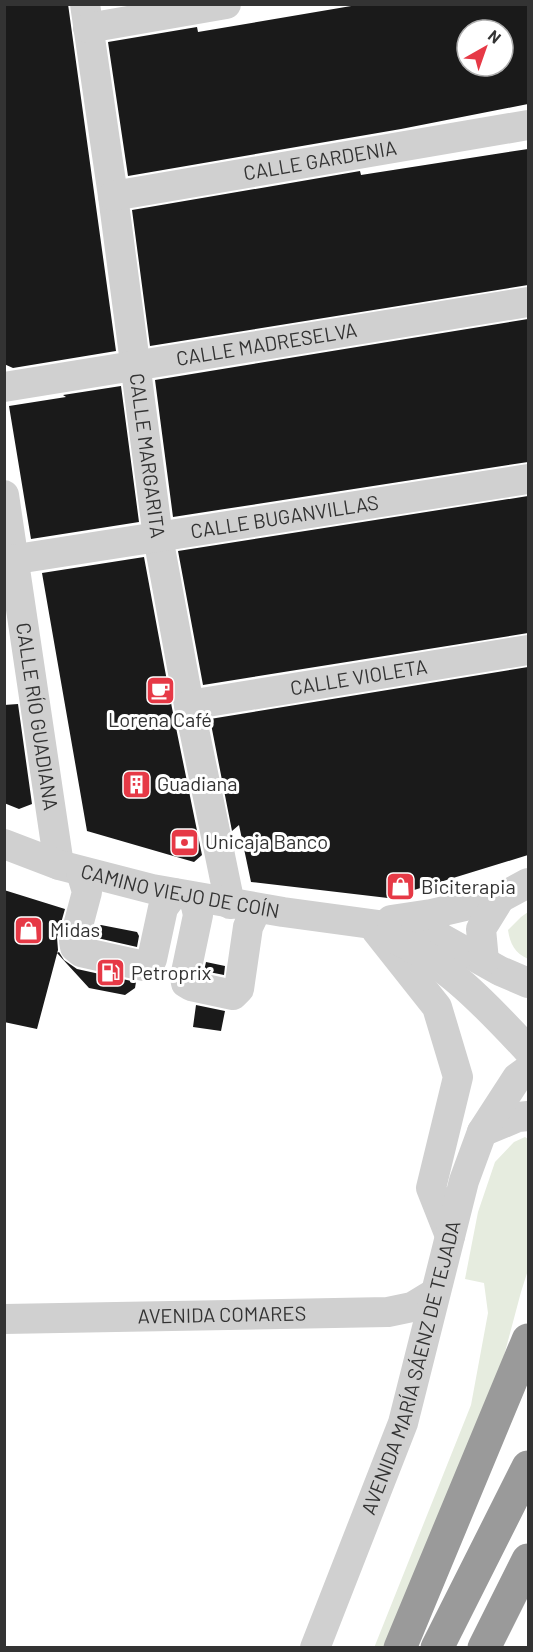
<svg xmlns="http://www.w3.org/2000/svg" width="533" height="1652" viewBox="0 0 533 1652" font-family="Barlow,sans-serif">
<rect width="100%" height="100%" fill="#fff"/>
<path fill="#e6ecdf" d="M 528,912 L 528,959 C 515,953 510,944 508,930 L 521,917 Z
M 525,1137 L 528,1139 L 528,1270 L 521,1292 L 497,1382 L 394,1647 L 374,1648 L 471,1405 L 488,1313 L 484,1283 L 465,1279 L 478,1212 L 495,1162 L 514,1142 Z"/>
<path fill="#1a1a1a" fill-rule="evenodd" d="M 4,4 L 68,4 L 116,351 L 13,368 L 4,364 Z
M 363,4 L 528,4 L 528,104 L 401,129 L 128,176 L 108,42 L 197,27 L 198,32 ZM 467,30 L 503,30 L 503,66 L 467,66 Z
M 528,149 L 528,285 L 150,346 L 132,210 L 360,171 L 361,175 Z
M 528,319 L 528,462 L 173,517 L 155,380 Z
M 121,386 L 139,522 L 31,539 L 9,406 L 66,397 L 63,395 Z
M 528,496 L 528,633 L 203,685 L 178,551 Z
M 144,557 L 172,708 L 202,855 L 194,862 L 87,831 L 42,573 Z
M 528,667 L 528,855 L 388,898 L 251,882 L 239,825 L 232,831 L 210,719 Z
M 18,704 L 32,804 L 19,809 L 4,803 L 4,705 Z
M 4,890 L 65,909 L 57,937 L 58,950 L 37,1029 L 4,1022 Z
M 101,925 L 137,932 L 139,936 L 137,947 L 93,937 L 95,928 Z
M 59,952 L 64,960 L 77,969 L 136,982 L 135,988 L 125,995 L 89,988 L 57,953 Z
M 206,962 L 225,966 L 224,975 L 204,971 Z
M 196,1005 L 225,1011 L 221,1031 L 193,1027 Z"/>
<g fill="none" stroke-linecap="round" stroke-linejoin="round">
<g stroke="#d0d0d0" stroke-width="30">
<path id="s1" d="M 85,4 L 113,196 L 158,537 L 189,705 L 230,904"/>
<path d="M 88,28 L 226,4"/>
<path id="s2" d="M 113,196 L 528,125"/>
<path id="s3" d="M 4,387 L 528,302"/>
<path id="s4" d="M 4,495 L 59,865"/>
<path id="s5" d="M 4,561 L 528,479"/>
<path id="s6" d="M 189,705 L 528,650"/>
<path id="s7" d="M 4,844 L 59,865 L 152,889 L 283,912 L 408,929 L 443,939 L 500,971 L 528,983"/>
<path d="M 81,872 L 87,892 L 74,941 L 75,947 L 81,952 L 144,966 L 150,963 L 152,959 L 163,908 L 174,893"/>
<path d="M 194,897 L 198,915 L 185,977 L 186,983 L 191,986 L 233,995 L 239,989 L 248,927 L 257,908"/>
<path d="M 391,920 L 431,914 L 500,898 L 528,883"/>
<path d="M 376,930 L 437,1007 L 458,1077 L 431,1188 L 450,1236"/>
<path d="M 389,936 C 445,961 487,1006 528,1050"/>
<path d="M 484,961 L 481,929 L 500,898"/>
<path d="M 482,1132 L 518,1117 L 528,1116"/>
<path id="s8" d="M 4,1319 L 388,1312 L 412,1307 L 435,1293"/>
<path id="s9" d="M 315,1648 L 403,1423 L 464,1181 L 482,1132 L 517,1078 L 528,1070"/>
</g>
<path stroke="#9a9a9a" stroke-width="33" d="M 400,1648 L 528,1340
M 437,1648 L 528,1467
M 484,1648 L 528,1560"/>
</g>
<defs>
<symbol id="cafe-square" viewBox="-11 -11 22 22"><rect x="-9" y="-9" width="18" height="18" rx="4" fill="#e63946" stroke="#fff"/><path d="M-5.5-4.5H6V0H3Q3 3.5 0 3.5H-2.5Q-5.5 3.5-5.5 0ZM3-3.2v2h1.7v-2ZM-6 4.5H4V6H-6Z" fill="#fff"/></symbol>
<symbol id="building-square" viewBox="-11 -11 22 22"><rect x="-9" y="-9" width="18" height="18" rx="4" fill="#e63946" stroke="#fff"/><path d="M-4-6H4V6H1V3H-1V6H-4ZM-2.5-4.3h1.7v1.8h-1.7ZM.8-4.3h1.7v1.8H.8ZM-2.5-1h1.7V.8h-1.7ZM.8-1h1.7V.8H.8Z" fill="#fff"/></symbol>
<symbol id="bank-square" viewBox="-11 -11 22 22"><rect x="-9" y="-9" width="18" height="18" rx="4" fill="#e63946" stroke="#fff"/><path d="M-6-4H6V4H-6ZM0-2.3a2.3 2.3 0 1 0 0 4.6a2.3 2.3 0 1 0 0-4.6Z" fill="#fff"/></symbol>
<symbol id="shop-square" viewBox="-11 -11 22 22"><rect x="-9" y="-9" width="18" height="18" rx="4" fill="#e63946" stroke="#fff"/><path d="M-5-2.5h2.3a2.7 3.5 0 0 1 5.4 0H5L5.5 6h-11ZM-1.5-2.5h3a1.5 2.3 0 0 0-3 0Z" fill="#fff"/></symbol>
<symbol id="fuel-square" viewBox="-11 -11 22 22"><rect x="-9" y="-9" width="18" height="18" rx="4" fill="#e63946" stroke="#fff"/><path d="M-5.5-6h7V0h2V4h1.3V-2.5L3-4.5l.8-.8L6-3V5H2.5V1h-1V6h-7ZM-4.2-4.7v3.2H.2V-4.7Z" fill="#fff"/></symbol>
</defs>
<g fill-rule="evenodd">
<use href="#cafe-square" x="144" y="674" width="33" height="33"/>
<use href="#building-square" x="120" y="768" width="33" height="33"/>
<use href="#bank-square" x="168" y="826" width="33" height="33"/>
<use href="#shop-square" x="384" y="870" width="33" height="33"/>
<use href="#shop-square" x="12" y="914" width="33" height="33"/>
<use href="#fuel-square" x="94" y="956" width="33" height="33"/>
</g>
<g text-anchor="middle" stroke-width="6" stroke-linejoin="round" paint-order="stroke">
<g font-size="20" fill="#333" stroke="#fff">
<text dy="7" stroke="none"><textPath href="#s2" startOffset="210">CALLE GARDENIA</textPath></text>
<text dy="7" stroke="none"><textPath href="#s3" startOffset="266">CALLE MADRESELVA</textPath></text>
<text dy="7" stroke="none"><textPath href="#s1" startOffset="456">CALLE MARGARITA</textPath></text>
<text dy="7" stroke="none"><textPath href="#s5" startOffset="284">CALLE BUGANVILLAS</textPath></text>
<text dy="7" stroke="none"><textPath href="#s6" startOffset="172">CALLE VIOLETA</textPath></text>
<text dy="7" stroke="none"><textPath href="#s4" startOffset="224">CALLE RÍO GUADIANA</textPath></text>
<text dy="7" stroke="none"><textPath href="#s7" startOffset="183">CAMINO VIEJO DE COÍN</textPath></text>
<text dy="7" stroke="none"><textPath href="#s8" startOffset="218">AVENIDA COMARES</textPath></text>
<text dy="7" stroke="none"><textPath href="#s9" startOffset="297">AVENIDA MARÍA SÁENZ DE TEJADA</textPath></text>
</g>
<g font-size="20" fill="#333" stroke="#fff" text-anchor="start">
<text x="160" y="727" text-anchor="middle">Lorena Café</text>
<text x="157" y="791">Guadiana</text>
<text x="205" y="849">Unicaja Banco</text>
<text x="421" y="894">Biciterapia</text>
<text x="50" y="937">Midas</text>
<text x="131" y="980">Petroprix</text>
</g>
</g>
<rect width="533" height="1652" fill="none" stroke="#333333" stroke-width="12"/>
<g transform="translate(485 48) rotate(40)"><circle r="28" fill="#ffffff" stroke="#adadad" stroke-width="1.5"/>
<path d="M0-4.5L10 22L0 15L-10 22Z" fill="#e63946"/>
<text y="-9" font-size="16" font-weight="bold" text-anchor="middle" fill="#333333">N</text>
</g>
</svg>
